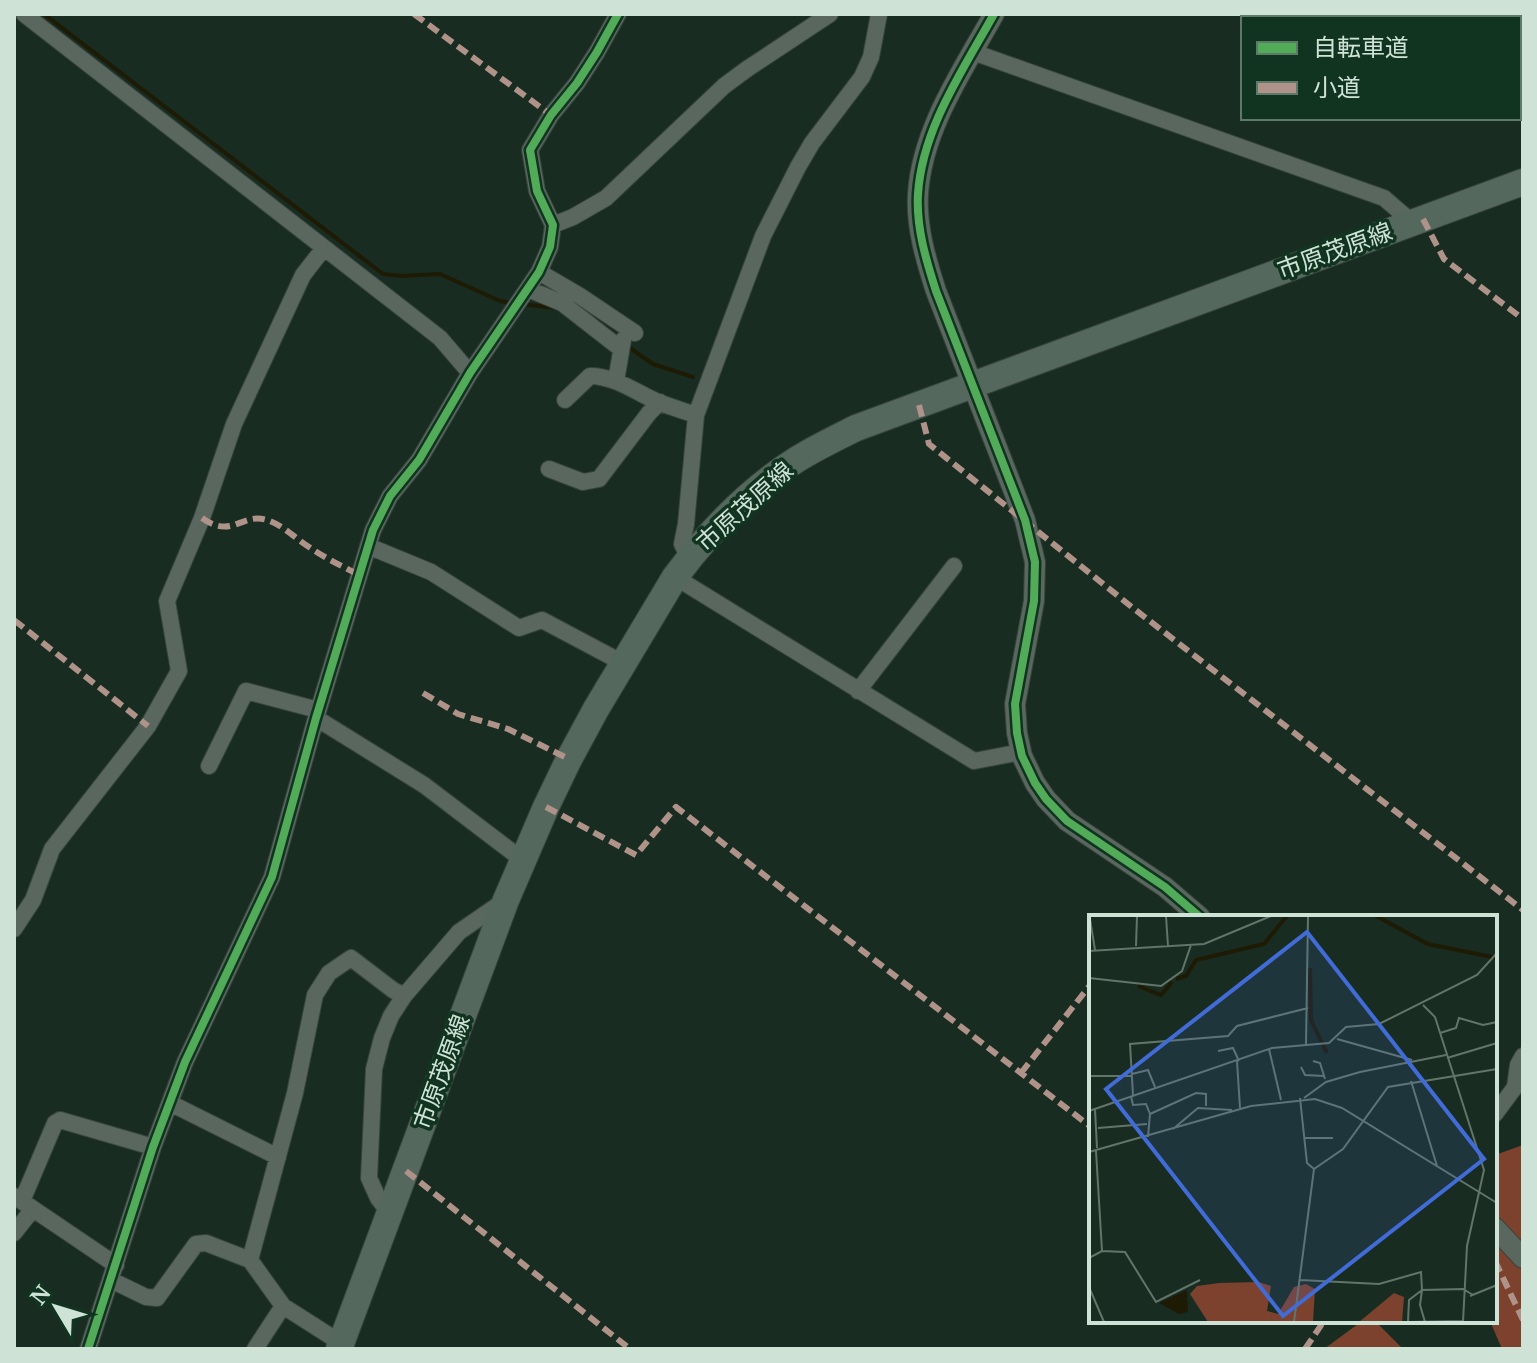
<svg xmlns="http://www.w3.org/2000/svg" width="1537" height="1363" viewBox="0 0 1537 1363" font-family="'Noto Serif','Noto Sans JP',serif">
<rect width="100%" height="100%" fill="#192c22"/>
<path fill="#7c422d" d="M 1523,1145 L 1523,1349 L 1502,1349 L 1490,1321 L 1495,1321 L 1495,1155 Z
M 1362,1321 L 1375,1321 L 1403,1349 L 1324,1349 Z"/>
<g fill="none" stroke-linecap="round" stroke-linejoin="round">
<path stroke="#1e1b04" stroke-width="4" d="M 44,14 L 383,274 L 402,276 L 440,274 L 500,301 L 513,303
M 521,304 L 556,308
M 627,346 L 653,364 L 693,377"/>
<defs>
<path id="minor" d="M 24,14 L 440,338 L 470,373
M 973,52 L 1384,198 L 1413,223
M 553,225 L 573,217 L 606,198 L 724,86 L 747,69 L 830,14
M 539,272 L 580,296 L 635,333
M 528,289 L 562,303 L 621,349
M 616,381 L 623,340
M 565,400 L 590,376 C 615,376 637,393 658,402 C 671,407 684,411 696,415
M 549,469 L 583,482 L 599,479 L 649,413 L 660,402
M 368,546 L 431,572 L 519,628 L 542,620 L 623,663
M 689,558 L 682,544 L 686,524 L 696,415 L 763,236 L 798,167 L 812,143 L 862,77 L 871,57 L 879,14
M 675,577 L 974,761 L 1021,752
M 858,691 L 954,566
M 316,718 L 424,785 L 524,861
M 209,766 L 246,691 L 318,710
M 14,929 L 33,900 L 52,849 L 148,726 L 179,671 L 167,601 L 202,518 L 234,424 L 303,275 L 324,248
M 170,1103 L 278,1157
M 1495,1114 L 1515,1087 L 1518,1065 L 1523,1056
M 14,1196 L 116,1265
M 22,1201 L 55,1123 L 60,1120 L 153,1147
M 390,1214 L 378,1198 L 369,1178 L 374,1069 L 382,1038 L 391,1016 L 404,996 L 459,932 L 504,901
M 14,1233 L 33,1209
M 111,1280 L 146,1297 L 157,1298 L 196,1244 L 206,1243 L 250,1260
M 341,1343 L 283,1306 L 250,1260 L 295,1093 L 315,995 L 329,973 L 351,958 L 393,990 L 404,996
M 88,1349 L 153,1147 L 185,1062 L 272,877 L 316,718 L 373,530 L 390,496 L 419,460 L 470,373 L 539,272 L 550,247 L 553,225 L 537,191 L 530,150 L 551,115 L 577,83 L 597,52 L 618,14
M 255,1349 L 283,1306"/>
<path id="tertiary" d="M 994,14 C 963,70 922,129 918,194 C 916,227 926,260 936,291 L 1025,520 L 1035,562 L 1034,601 L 1015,704 L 1017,733 L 1022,756 L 1035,783 L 1046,799 L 1067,821 L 1165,887 L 1200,917
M 1495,1228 L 1523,1258"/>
<path id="primary" d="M 339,1349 L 506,900 L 546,807 L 569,759 L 596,709 L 675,577 C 708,533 749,490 796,460 C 815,448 836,438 856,428 L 1523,182"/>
</defs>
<use href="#minor" stroke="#37453c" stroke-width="18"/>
<use href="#tertiary" stroke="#37453c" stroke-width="22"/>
<use href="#primary" stroke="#37453c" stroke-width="28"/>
<use href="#minor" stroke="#5a675f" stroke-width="16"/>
<use href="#tertiary" stroke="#5a675f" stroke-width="20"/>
<use href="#primary" stroke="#55685e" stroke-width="26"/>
<path stroke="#af9288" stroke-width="6" stroke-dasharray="12 6" stroke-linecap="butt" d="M 414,14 L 551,115
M 1423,219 L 1444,259 L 1523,319
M 919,405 L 929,444 L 1133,608 L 1523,910
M 202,518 C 233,540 241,512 267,520 C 283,525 296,539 309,547 C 325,558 342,566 359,575
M 14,620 L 148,726
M 423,693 L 458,714 L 508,729 L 569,759
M 546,807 L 636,855 L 676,807 L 1091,1127
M 1021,1073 L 1091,984
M 406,1171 L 630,1349
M 1495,1261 L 1523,1320
M 1305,1349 L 1324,1321"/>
<defs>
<path id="cycleway" d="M 994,14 C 963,70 922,129 918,194 C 916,227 926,260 936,291 L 1025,520 L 1035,562 L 1034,601 L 1015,704 L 1017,733 L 1022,756 L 1035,783 L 1046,799 L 1067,821 L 1165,887 L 1200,917
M 88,1349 L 153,1147 L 185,1062 L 272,877 L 316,718 L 373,530 L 390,496 L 419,460 L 470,373 L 539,272 L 550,247 L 553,225 L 537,191 L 530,150 L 551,115 L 577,83 L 597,52 L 618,14"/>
</defs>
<use href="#cycleway" stroke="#113421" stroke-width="13"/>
<use href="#cycleway" stroke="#51ab58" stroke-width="8"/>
</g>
<g text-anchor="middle" stroke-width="7" stroke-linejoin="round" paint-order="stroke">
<g font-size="24" fill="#cfe2d6" stroke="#113421">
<text transform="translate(1335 251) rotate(-20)" y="8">市原茂原線</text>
<text transform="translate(745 507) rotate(-42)" y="8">市原茂原線</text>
<text transform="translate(442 1072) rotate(-70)" y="8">市原茂原線</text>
</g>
</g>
<g transform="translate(1089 915)">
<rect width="408" height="408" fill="#192c22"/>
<path d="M 170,367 L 182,371 L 178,396 L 189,399 L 205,372 L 217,369 L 226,374 L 224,407 L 119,407 L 101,379 L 108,371 L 130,368 ZM 305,378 L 315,382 L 313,407 L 270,407 Z" fill="#7c422d"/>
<path d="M 98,375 L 99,397 L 90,399 L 70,388 Z" fill="#1e1b04"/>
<path fill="none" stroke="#1e1b04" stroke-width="4" d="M 287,1 L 339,29 L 408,43M 221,53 L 222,105 L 238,138M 87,64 L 97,61 L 107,45 L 175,29 L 198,1M 49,71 L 72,80 L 83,67"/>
<path fill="none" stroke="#62756a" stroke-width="2" d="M 77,1 L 79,31M 1,4 L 6,35M 47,31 L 48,1M 0,36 L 115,29 L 182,1M 0,63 L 72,71 L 93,56 L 102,30M 334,90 L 346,102 L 395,255 L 378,331 L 374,407M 351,118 L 367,113 L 370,103 L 394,110 L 408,107M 248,124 L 323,145M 217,129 L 219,1M 180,134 L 192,185M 129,136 L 144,133 L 150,146M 358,143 L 408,128M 148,146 L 151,193M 224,146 L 231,148 L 236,164M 212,152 L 216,160 L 235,161M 43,159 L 59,155 L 66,172M 0,161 L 43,161M 322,166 L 348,251M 44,180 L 41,129 L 139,121 L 148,111 L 219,93M 42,181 L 44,190 L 57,189 L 61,199M 211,183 L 218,248 L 225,254M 215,183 L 237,167 L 271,157 L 357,140M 6,194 L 8,233M 0,196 L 183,133 L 240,128 L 257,112 L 290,109 L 388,60 L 408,38M 9,213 L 58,209M 84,214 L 109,193 L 143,195M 59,222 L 61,199 L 107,178 L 117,179 L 117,191M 215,223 L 244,223M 7,236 L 13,336M 0,237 L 162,191 L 226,184 L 253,193 L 408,288M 0,343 L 13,336 L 36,337 L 67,387 L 111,365M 211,365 L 290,369 L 332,357 L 333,375 L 320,385 L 319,407M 0,372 L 15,407M 381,381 L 408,370M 205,407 L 225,254 L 254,234 L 299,172 L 408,154M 320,407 L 374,406M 336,407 L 331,390 L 333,375 L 374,374 L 384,380"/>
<path fill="#416cd8" fill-opacity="0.15" stroke="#416cd8" stroke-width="4" d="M 218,17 L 395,244 L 194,401 L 17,174 Z"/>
<rect width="408" height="408" fill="none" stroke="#cfe2d6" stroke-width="4"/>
</g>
<rect width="1537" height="1363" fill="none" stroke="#cfe2d6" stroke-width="32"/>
<rect x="1241" y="16" width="280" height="104" fill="#113421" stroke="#5d7a69" stroke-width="2"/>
<rect x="1257" y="42" width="40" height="12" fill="#51ab58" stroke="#5d7a69" stroke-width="2"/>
<text x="1313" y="56" font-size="24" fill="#cfe2d6">自転車道</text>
<rect x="1257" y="82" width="40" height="12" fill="#af9288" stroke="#5d7a69" stroke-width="2"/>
<text x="1313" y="96" font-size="24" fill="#cfe2d6">小道</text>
<g transform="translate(56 1307) rotate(308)" stroke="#113421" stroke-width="6" paint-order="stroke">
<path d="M0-6L14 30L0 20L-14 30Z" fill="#cfe2d6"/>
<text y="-12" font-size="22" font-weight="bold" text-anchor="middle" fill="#cfe2d6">N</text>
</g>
</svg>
